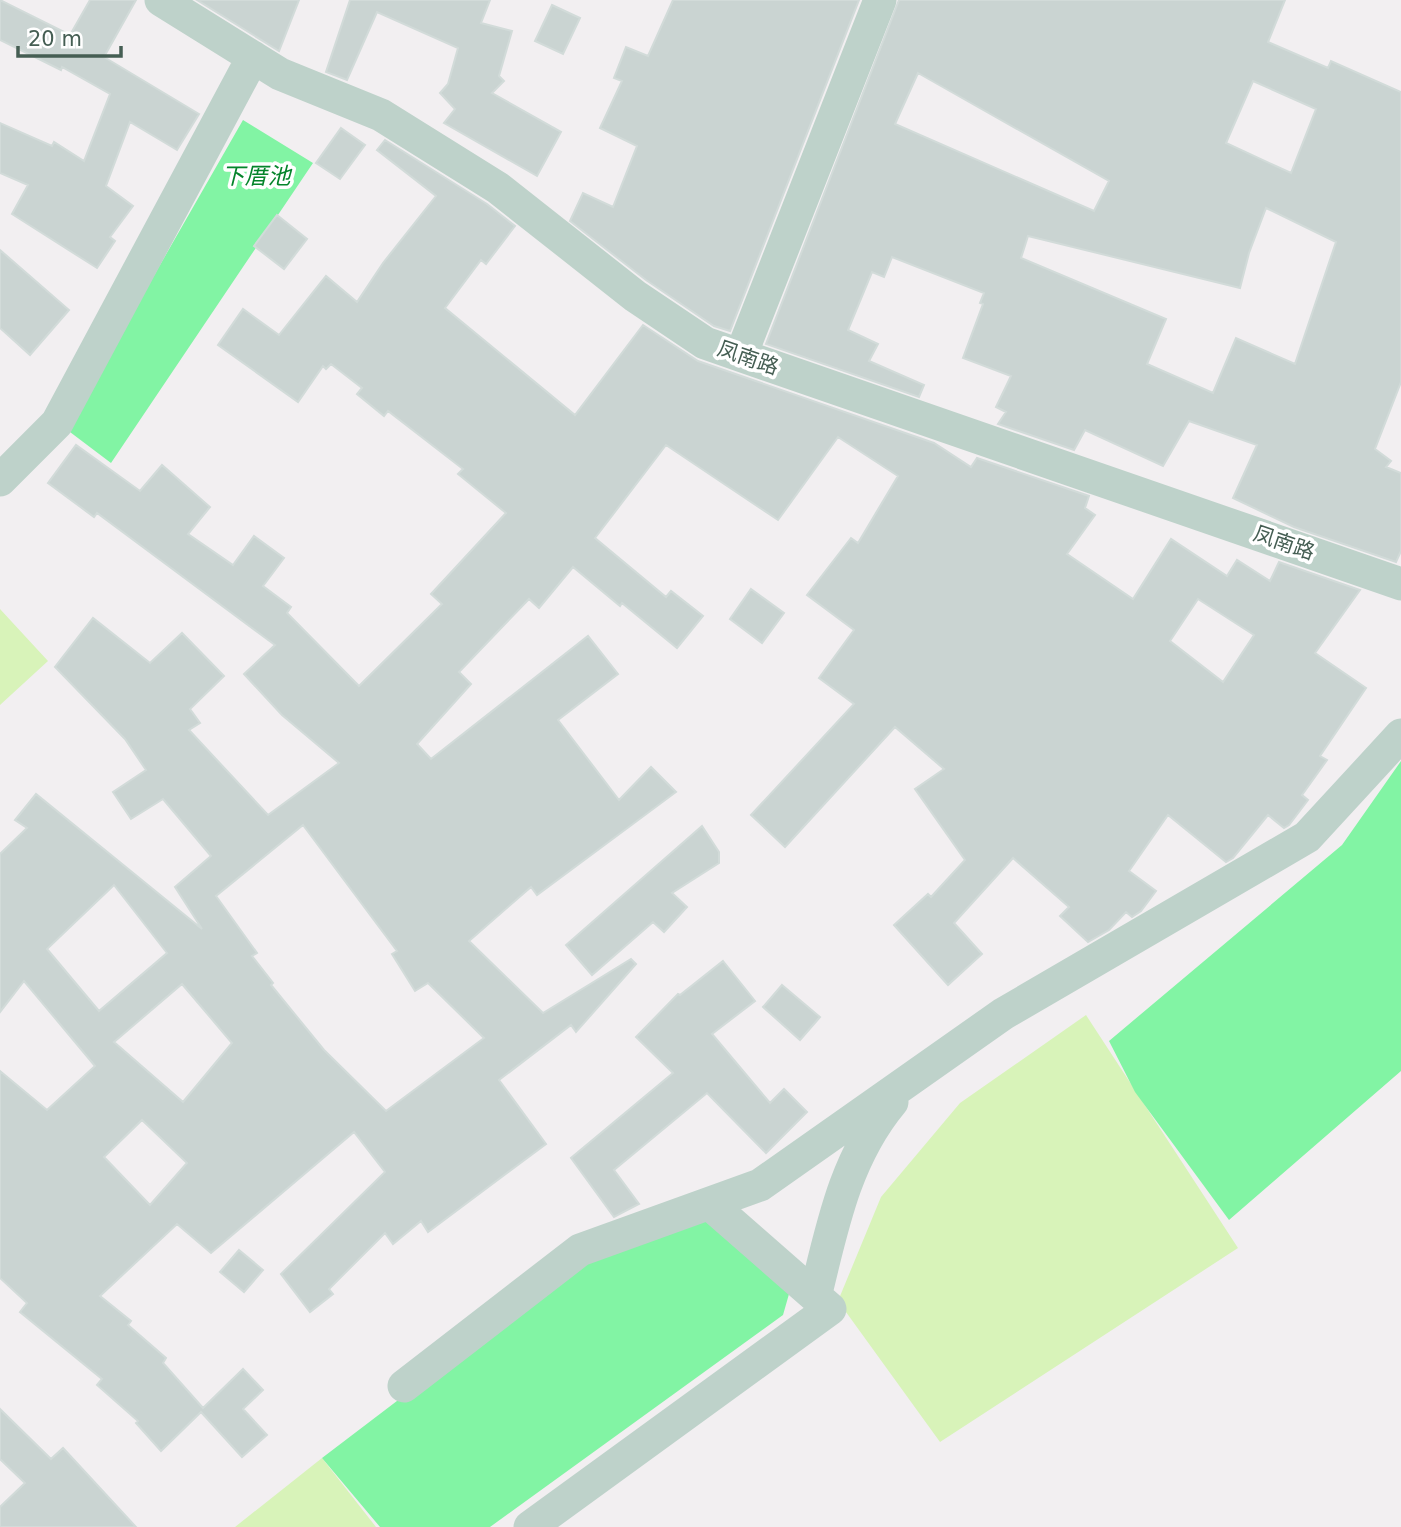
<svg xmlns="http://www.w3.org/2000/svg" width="1401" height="1527" viewBox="0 0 1401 1527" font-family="'DejaVu Sans','Noto Sans SC',sans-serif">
<rect width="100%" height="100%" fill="#f2eff1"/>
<path fill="#d8f3b9" d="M 0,609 L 48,661 L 0,705 Z
M 1086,1015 L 1238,1248 L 940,1442 L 838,1301 L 881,1197 L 960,1103 Z
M 322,1458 L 376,1527 L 235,1527 Z"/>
<path fill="#82f4a4" d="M 243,120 L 313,163 L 111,463 L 66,429 Z
M 1401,761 L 1401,1071 L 1229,1220 L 1135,1092 L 1109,1041 L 1342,845 Z
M 705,1216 L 791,1287 L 783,1315 L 490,1527 L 380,1527 L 322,1458 L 585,1258 Z"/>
<path fill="#cad4d2" stroke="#d2dbd9" stroke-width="2" fill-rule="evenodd" d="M 0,0 L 70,35 L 90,0 L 136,0 L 104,57 L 199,114 L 177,150 L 130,122 L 106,186 L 133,206 L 110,237 L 115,241 L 97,268 L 12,214 L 28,185 L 0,173 L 0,123 L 52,146 L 54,142 L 84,161 L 110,94 L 62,67 L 61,70 L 0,40 Z
M 197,0 L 299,0 L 279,51 Z
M 350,0 L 490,0 L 481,23 L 512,31 L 499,76 L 504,81 L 492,93 L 561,132 L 537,176 L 444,123 L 455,109 L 440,93 L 448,84 L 458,48 L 377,12 L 347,80 L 326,72 Z
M 673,0 L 859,0 L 730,331 L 714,326 L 646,280 L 570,221 L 583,193 L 613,207 L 637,146 L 600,128 L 622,81 L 614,78 L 626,47 L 648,56 Z
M 899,0 L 1285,0 L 1268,42 L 1328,68 L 1331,61 L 1401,92 L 1401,382 L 1375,449 L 1391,461 L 1386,467 L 1401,473 L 1401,551 L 1396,562 L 1294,527 L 1233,498 L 1257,445 L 1189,421 L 1163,466 L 1085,430 L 1074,450 L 998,424 L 1006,412 L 996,407 L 1011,376 L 963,358 L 983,304 L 980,303 L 984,293 L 892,257 L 884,277 L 872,272 L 848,330 L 878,344 L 869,361 L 924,385 L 919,397 L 766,344 ZM 918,73 L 1109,181 L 1094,211 L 895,124 ZM 1253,81 L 1316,109 L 1291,173 L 1226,143 ZM 1266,208 L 1336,242 L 1295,364 L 1236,338 L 1213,393 L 1147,364 L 1166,319 L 1021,258 L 1028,236 L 1240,288 L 1249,253 Z
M 552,5 L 580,18 L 563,54 L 535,41 Z
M 341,128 L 365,145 L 340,179 L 316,163 Z
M 385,140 L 487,204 L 515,226 L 486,264 L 481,260 L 445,308 L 575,415 L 643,325 L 698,361 L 934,443 L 971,467 L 977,458 L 1089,496 L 1085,508 L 1095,515 L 1067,554 L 1133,599 L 1171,539 L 1227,576 L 1237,560 L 1270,581 L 1279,562 L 1360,590 L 1315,653 L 1366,688 L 1320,756 L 1327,760 L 1302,795 L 1308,800 L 1289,825 L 1284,828 L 1268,815 L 1233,858 L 1226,862 L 1168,815 L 1129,871 L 1156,891 L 1141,911 L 1132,917 L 1126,912 L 1109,930 L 1088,942 L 1060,916 L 1069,907 L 1013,858 L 954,923 L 982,954 L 948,985 L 894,925 L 928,894 L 931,897 L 965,860 L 915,789 L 944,769 L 895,727 L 785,847 L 751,815 L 854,704 L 819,678 L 854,630 L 807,595 L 851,538 L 858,543 L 898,476 L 838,437 L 778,520 L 666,445 L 595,538 L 666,597 L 671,591 L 703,616 L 677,648 L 622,603 L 620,606 L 573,567 L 539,608 L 529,599 L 459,672 L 471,684 L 417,744 L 431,759 L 588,636 L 618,674 L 558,720 L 619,800 L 651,767 L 676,792 L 537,895 L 531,887 L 469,941 L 543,1013 L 631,959 L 636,964 L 576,1032 L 571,1025 L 499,1080 L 546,1144 L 428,1232 L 421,1221 L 393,1244 L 385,1233 L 329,1289 L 333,1294 L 310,1312 L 281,1274 L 385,1172 L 354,1132 L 211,1253 L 177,1224 L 100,1296 L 131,1321 L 128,1325 L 166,1358 L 163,1363 L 203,1408 L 243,1369 L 263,1390 L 243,1409 L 267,1435 L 242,1457 L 201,1412 L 161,1451 L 136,1423 L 138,1421 L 97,1385 L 102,1379 L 20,1312 L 27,1303 L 0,1278 L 0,1071 L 47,1110 L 95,1066 L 24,981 L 0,1012 L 0,854 L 27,828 L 15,820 L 36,794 L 202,929 L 175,887 L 211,856 L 163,799 L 131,819 L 113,792 L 146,770 L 125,739 L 55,667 L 93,618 L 150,663 L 182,633 L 224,676 L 190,709 L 200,723 L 189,730 L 268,815 L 339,763 L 282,715 L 244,674 L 275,645 L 97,513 L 94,517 L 48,483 L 76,445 L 140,491 L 162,465 L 210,507 L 188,534 L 233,565 L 254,536 L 284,558 L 263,586 L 291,607 L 287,613 L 359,686 L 442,604 L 431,594 L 506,513 L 458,474 L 463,469 L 388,411 L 384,416 L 357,394 L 362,388 L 331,364 L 326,369 L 323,366 L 298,402 L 218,345 L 243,309 L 279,335 L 326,276 L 357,302 L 383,263 L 436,196 L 377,150 ZM 1198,599 L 1254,635 L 1223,682 L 1170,641 ZM 303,825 L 397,951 L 392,954 L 415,991 L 428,983 L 484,1038 L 386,1111 L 324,1050 L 271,985 L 273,983 L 252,956 L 257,953 L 216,896 ZM 114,885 L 167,953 L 99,1011 L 47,949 ZM 182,984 L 232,1043 L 183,1102 L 114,1042 ZM 142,1120 L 187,1163 L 150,1205 L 104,1157 Z
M 277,215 L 307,239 L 284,269 L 254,246 Z
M 0,250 L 69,310 L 30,355 L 0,328 Z
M 751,589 L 784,613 L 762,643 L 730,619 Z
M 702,826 L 719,852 L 719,863 L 672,893 L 687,907 L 664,932 L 653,922 L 592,975 L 566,945 Z
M 723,961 L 755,1001 L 712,1034 L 770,1103 L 784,1089 L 807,1112 L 766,1153 L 707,1093 L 614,1170 L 639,1204 L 614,1217 L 571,1158 L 673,1073 L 636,1037 L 678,994 L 680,995 Z
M 782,985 L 820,1017 L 800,1040 L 763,1007 Z
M 239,1250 L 263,1270 L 244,1292 L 220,1272 Z
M 0,1409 L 51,1459 L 63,1448 L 136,1527 L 0,1527 L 0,1507 L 25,1483 L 0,1459 Z"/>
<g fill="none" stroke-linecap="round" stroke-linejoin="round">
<path stroke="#bed2ca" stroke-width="33" d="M 161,0 L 280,74 L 381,115 L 498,188 L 635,296 L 705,343 L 1401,584
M 741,355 L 880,0
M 0,480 L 57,423 L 253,57
M 817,1289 C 833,1222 847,1156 892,1102
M 404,1386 L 580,1250 L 760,1185 L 1003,1014 L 1307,837 L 1401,735
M 530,1527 L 830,1309 L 710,1204"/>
</g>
<g text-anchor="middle" stroke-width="7" stroke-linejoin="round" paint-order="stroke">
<g font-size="21" fill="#455e53" stroke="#fff">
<text transform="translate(748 358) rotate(19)" y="7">凤南路</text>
<text transform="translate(1284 543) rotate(19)" y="7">凤南路</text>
</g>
<g font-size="23" font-style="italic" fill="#05842b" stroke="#fff">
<text x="256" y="184">下厝池</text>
</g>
</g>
<path d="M18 46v10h103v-10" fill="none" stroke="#455e53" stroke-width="3.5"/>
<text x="28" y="46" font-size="21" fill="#455e53" stroke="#ffffff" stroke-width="5" paint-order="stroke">20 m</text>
</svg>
